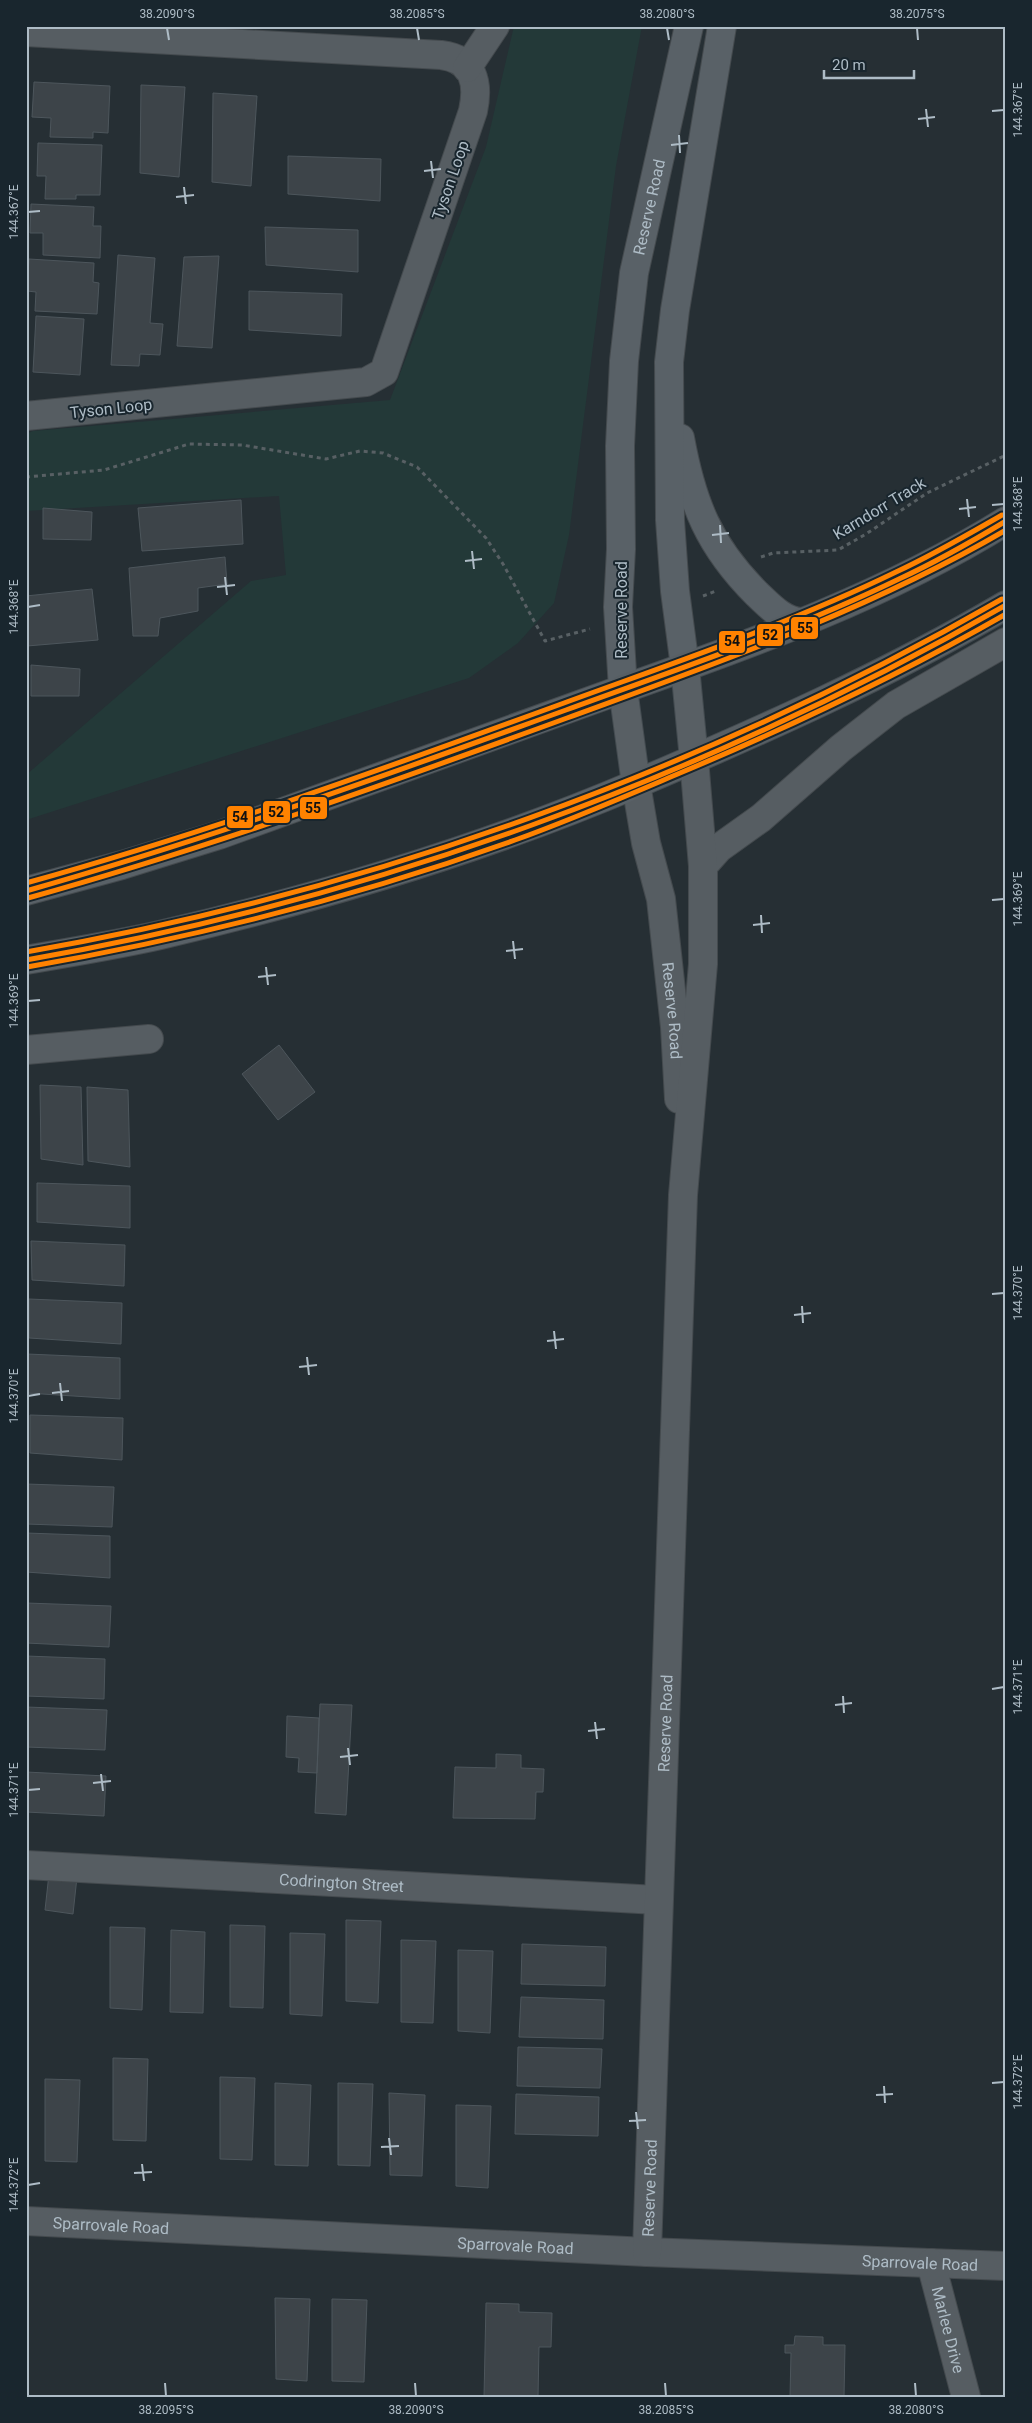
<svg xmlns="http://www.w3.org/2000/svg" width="1032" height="2423" viewBox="0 0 1032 2423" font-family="Roboto,sans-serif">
<rect width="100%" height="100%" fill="#262f34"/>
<path fill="#233938" d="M 514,26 L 642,26 L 616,166 L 569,535 L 554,603 L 518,643 L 469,678 L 26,820 L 26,775 L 251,581 L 286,575 L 279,496 L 26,511 L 26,434 L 33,431 L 390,400 L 486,147 Z"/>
<path fill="#3d4449" stroke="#4d565c" d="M 34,82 L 110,86 L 108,133 L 93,132 L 93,138 L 50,137 L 51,118 L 32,117 Z
M 141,85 L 185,87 L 179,177 L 140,173 Z
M 213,93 L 257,96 L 251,186 L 212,182 Z
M 38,143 L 102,145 L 100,195 L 76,195 L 76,199 L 45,199 L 46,176 L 37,176 Z
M 288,156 L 381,159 L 380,201 L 288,194 Z
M 31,204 L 94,207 L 93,226 L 101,226 L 100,258 L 43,255 L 43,233 L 30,233 Z
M 265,227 L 358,230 L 358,272 L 266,265 Z
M 118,255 L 155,258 L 150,323 L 163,324 L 160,355 L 140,354 L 139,366 L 111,365 Z
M 219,256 L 212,348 L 177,346 L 184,257 Z
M 29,259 L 94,263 L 93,282 L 99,283 L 97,314 L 35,311 L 36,292 L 27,291 Z
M 249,291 L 342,294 L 341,336 L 249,330 Z
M 36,316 L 84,319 L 80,375 L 33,372 Z
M 241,500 L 243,544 L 142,551 L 138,508 Z
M 43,508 L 92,512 L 91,540 L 43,539 Z
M 225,557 L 227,584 L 198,588 L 198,611 L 160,618 L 158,636 L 133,636 L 129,568 Z
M 92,589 L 98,640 L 27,646 L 26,596 Z
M 31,665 L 80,669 L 79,696 L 31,696 Z
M 279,1045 L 315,1092 L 278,1120 L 242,1074 Z
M 40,1085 L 81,1087 L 83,1165 L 41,1159 Z
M 87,1087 L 128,1090 L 130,1167 L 88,1161 Z
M 37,1183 L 130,1186 L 130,1228 L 37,1222 Z
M 31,1241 L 125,1245 L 124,1286 L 32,1280 Z
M 29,1299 L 122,1303 L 121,1344 L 29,1338 Z
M 27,1354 L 120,1358 L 120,1399 L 27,1393 Z
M 30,1415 L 123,1418 L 122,1460 L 30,1453 Z
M 26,1484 L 114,1487 L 112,1527 L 26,1524 Z
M 26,1533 L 110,1536 L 110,1578 L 26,1572 Z
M 26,1603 L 111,1606 L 109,1647 L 26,1643 Z
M 26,1656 L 105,1659 L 104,1699 L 26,1696 Z
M 320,1704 L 352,1705 L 346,1815 L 315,1813 Z
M 26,1707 L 107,1710 L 105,1750 L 26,1747 Z
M 287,1716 L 319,1718 L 317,1773 L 298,1772 L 299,1758 L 286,1757 Z
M 496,1754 L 521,1755 L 521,1768 L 544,1769 L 543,1792 L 536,1792 L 535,1819 L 453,1818 L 455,1767 L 496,1768 Z
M 26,1772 L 106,1776 L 104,1816 L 26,1812 Z
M 49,1874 L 77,1877 L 73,1914 L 45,1910 Z
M 346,1920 L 381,1921 L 378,2003 L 346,2001 Z
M 230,1925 L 265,1926 L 263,2008 L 230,2007 Z
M 110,1927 L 145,1928 L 142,2010 L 110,2008 Z
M 171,1930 L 205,1932 L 203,2013 L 170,2012 Z
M 290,1933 L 325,1934 L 322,2016 L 290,2014 Z
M 401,1940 L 436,1941 L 433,2023 L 401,2022 Z
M 522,1944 L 606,1947 L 605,1986 L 521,1984 Z
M 458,1950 L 493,1951 L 490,2033 L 458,2031 Z
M 521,1997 L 604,2000 L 603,2039 L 519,2037 Z
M 518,2047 L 602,2049 L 600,2088 L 517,2086 Z
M 113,2058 L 148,2059 L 146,2141 L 113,2140 Z
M 220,2077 L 255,2078 L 252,2160 L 220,2159 Z
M 45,2079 L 80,2080 L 77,2162 L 45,2161 Z
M 275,2083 L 311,2085 L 308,2166 L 275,2165 Z
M 338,2083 L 373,2084 L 370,2166 L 338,2165 Z
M 389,2093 L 425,2095 L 422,2176 L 390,2175 Z
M 516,2094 L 599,2097 L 598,2136 L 515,2134 Z
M 456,2105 L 491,2106 L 488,2188 L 456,2186 Z
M 275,2298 L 310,2299 L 307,2381 L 276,2379 Z
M 332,2299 L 367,2300 L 364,2382 L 332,2381 Z
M 486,2303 L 519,2304 L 519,2312 L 552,2313 L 551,2347 L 539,2347 L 538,2397 L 484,2397 Z
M 795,2336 L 823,2337 L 823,2345 L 845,2345 L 844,2397 L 790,2397 L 791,2353 L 785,2353 L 785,2345 L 794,2345 Z"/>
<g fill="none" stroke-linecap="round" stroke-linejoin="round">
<defs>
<g id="street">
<path d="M 26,32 L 441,55 C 474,59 479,83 473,111 L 384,372 L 366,382 L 26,416"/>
<path d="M 467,68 L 495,26"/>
<path id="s1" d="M 636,784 L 646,843 L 661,899 L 675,1027 L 679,1099"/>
<path d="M 703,866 L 719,848 L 761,818 L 841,748 L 896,705 L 1006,642"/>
<path d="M 26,1050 L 149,1039"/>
<path id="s2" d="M 26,1865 L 657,1900"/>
<path id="s3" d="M 26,2221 L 647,2252 L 1006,2266"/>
<path id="s4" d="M 647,2252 L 683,1195 L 703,964 L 703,866 L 694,759"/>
<path id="s5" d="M 931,2263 L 966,2397"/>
</g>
<g id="secondary">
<path d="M 680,438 C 692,504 709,546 757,594 C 770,606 783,621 801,622"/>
<path d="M 685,667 L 675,591 L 670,520 L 669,362 L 675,310 L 722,26"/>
<path id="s6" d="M 26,891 L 122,865 L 219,835 L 623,689 L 618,607 L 621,549 L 620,446 L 624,361 L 634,273 L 689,26"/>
<path d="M 26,960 C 71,952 116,945 160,935 C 323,897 483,849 636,784"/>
</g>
<path id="primary" d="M 1006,521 C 887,595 754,643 623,689 L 636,784 C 763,730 887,675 1006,605
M 685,667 L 694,759"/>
</defs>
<use href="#street" stroke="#444a4e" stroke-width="30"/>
<use href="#secondary" stroke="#444a4e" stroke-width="30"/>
<use href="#primary" stroke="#434b50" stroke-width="30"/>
<path stroke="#586064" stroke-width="3" stroke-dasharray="4 4" stroke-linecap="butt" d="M 26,477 L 104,470 L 189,444 L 242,445 L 326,459 L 360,451 L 383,453 L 417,467 L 486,538 L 503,564 L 545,641 L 590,629
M 761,557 L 773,553 L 838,550 L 866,534 L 927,493 L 1006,455
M 703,596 L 716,591"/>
<use href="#street" stroke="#565d62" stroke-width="28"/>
<use href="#secondary" stroke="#596167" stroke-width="28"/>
<use href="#primary" stroke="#585f64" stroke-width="28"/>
<defs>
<path id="bus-1" d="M 26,891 C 209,839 387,775 566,710 C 678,669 792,631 899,579 C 936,562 971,542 1006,521
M 26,960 C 370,900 703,779 1006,605"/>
<path id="bus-2" d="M 28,898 C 211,847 389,783 567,718 C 717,663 867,611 1006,530
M 27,967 C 193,938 356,897 515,840 C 571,820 626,796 680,773 C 792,726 901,674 1006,614"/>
<path id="bus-3" d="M 26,883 C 209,832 386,768 564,703 C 676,662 789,624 896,572 C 933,555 967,535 1002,515
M 26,952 C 369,892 701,772 1002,599"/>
</defs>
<use href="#bus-1" stroke="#19262e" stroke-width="9"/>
<use href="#bus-2" stroke="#19262e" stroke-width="9"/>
<use href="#bus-3" stroke="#19262e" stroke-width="9"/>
<use href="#bus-1" stroke="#ff8200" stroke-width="5"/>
<use href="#bus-2" stroke="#ff8200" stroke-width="5"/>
<use href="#bus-3" stroke="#ff8200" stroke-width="5"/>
</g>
<path fill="none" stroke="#aebcc6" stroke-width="2" d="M 167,28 L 169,40M 417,28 L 419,40M 667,28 L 669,40M 917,28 L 918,40M 926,109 L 928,127M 992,111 L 1004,110M 918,119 L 935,117M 679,135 L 680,153M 671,145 L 688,143M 431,161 L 433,178M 424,171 L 441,169M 184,187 L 186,204M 176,197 L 194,195M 28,212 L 40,211M 967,499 L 969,517M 992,505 L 1004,504M 959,509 L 976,507M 720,525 L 721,543M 712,535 L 729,533M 472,551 L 474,569M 465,561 L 482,559M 225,577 L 227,595M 217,587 L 235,585M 28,607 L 40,605M 992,900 L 1004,899M 761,915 L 762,933M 753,925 L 770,923M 513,941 L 515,959M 506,951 L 523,949M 266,967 L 268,985M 258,977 L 276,975M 28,1001 L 40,1000M 992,1294 L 1004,1293M 802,1306 L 803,1323M 794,1315 L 811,1313M 554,1331 L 556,1349M 547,1341 L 564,1339M 307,1357 L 309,1375M 299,1367 L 317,1365M 60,1383 L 62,1401M 52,1393 L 69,1391M 28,1396 L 40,1394M 992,1689 L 1004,1687M 843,1696 L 844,1713M 835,1705 L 852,1703M 595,1722 L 597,1739M 588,1731 L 605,1729M 348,1748 L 350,1765M 340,1757 L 358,1755M 101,1774 L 103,1791M 93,1783 L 111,1781M 28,1790 L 40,1789M 992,2083 L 1004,2082M 884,2086 L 885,2103M 876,2095 L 893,2094M 636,2112 L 638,2129M 629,2121 L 646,2120M 389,2138 L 391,2155M 381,2147 L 399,2146M 142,2164 L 144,2181M 134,2173 L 152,2172M 28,2185 L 40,2183M 165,2383 L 166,2396M 415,2383 L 416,2396M 665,2383 L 666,2396M 915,2383 L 916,2396"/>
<g text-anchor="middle" stroke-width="4" stroke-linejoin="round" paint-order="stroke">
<g font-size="16" fill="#aebcc6" stroke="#19262e">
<text transform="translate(450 180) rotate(-71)" y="6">Tyson Loop</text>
<text dy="6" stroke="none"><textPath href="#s6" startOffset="1115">Reserve Road</textPath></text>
<text transform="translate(111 408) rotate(-6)" y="6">Tyson Loop</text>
<text transform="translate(879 508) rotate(-31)" y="6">Karndorr Track</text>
<text transform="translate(621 610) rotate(-90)" y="6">Reserve Road</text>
<text dy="6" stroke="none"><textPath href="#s1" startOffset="230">Reserve Road</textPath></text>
<text dy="6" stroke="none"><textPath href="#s4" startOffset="529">Reserve Road</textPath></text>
<text dy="6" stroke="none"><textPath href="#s2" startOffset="316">Codrington Street</textPath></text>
<text dy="6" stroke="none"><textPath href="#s4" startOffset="64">Reserve Road</textPath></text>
<text dy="6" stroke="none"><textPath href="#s3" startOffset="85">Sparrovale Road</textPath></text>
<text dy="6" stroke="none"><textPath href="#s3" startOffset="490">Sparrovale Road</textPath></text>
<text dy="6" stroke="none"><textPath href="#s3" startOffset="895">Sparrovale Road</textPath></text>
<text dy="6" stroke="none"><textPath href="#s5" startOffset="69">Marlee Drive</textPath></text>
</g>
</g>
<g stroke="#19262e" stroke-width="2">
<rect x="790" y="616" width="29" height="24" rx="5" fill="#ff8200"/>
<rect x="756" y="623" width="28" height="24" rx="5" fill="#ff8200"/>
<rect x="718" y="630" width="28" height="24" rx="5" fill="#ff8200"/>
<rect x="299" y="796" width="29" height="24" rx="5" fill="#ff8200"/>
<rect x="262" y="800" width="29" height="24" rx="5" fill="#ff8200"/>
<rect x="226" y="805" width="28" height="24" rx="5" fill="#ff8200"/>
</g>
<g font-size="14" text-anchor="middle" font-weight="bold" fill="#111">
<text x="805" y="633">55</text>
<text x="770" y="640">52</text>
<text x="732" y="646">54</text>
<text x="313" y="813">55</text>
<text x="276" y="817">52</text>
<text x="240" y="822">54</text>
</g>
<rect width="1032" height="2423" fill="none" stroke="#19262e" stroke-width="55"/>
<path d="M824 70v8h90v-8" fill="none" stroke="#aebcc6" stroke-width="2.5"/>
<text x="832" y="70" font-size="15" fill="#aebcc6" stroke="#19262e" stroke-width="4" paint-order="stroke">20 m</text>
<rect x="28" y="28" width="976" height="2368" fill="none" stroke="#aebcc6" stroke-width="2"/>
<g font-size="12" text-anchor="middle" fill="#aebcc6">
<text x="167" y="18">38.2090°S</text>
<text x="417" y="18">38.2085°S</text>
<text x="667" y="18">38.2080°S</text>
<text x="917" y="18">38.2075°S</text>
<text transform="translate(1018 110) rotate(-90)" y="4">144.367°E</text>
<text transform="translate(14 212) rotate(-90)" y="4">144.367°E</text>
<text transform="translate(1018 504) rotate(-90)" y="4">144.368°E</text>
<text transform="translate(14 607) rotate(-90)" y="4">144.368°E</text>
<text transform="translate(1018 899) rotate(-90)" y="4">144.369°E</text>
<text transform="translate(14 1001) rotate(-90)" y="4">144.369°E</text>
<text transform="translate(1018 1293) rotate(-90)" y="4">144.370°E</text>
<text transform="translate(14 1396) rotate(-90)" y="4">144.370°E</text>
<text transform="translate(1018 1687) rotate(-90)" y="4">144.371°E</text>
<text transform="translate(14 1790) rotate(-90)" y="4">144.371°E</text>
<text transform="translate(1018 2082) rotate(-90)" y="4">144.372°E</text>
<text transform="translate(14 2185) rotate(-90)" y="4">144.372°E</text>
<text x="166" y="2414">38.2095°S</text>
<text x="416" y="2414">38.2090°S</text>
<text x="666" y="2414">38.2085°S</text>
<text x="916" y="2414">38.2080°S</text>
</g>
</svg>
